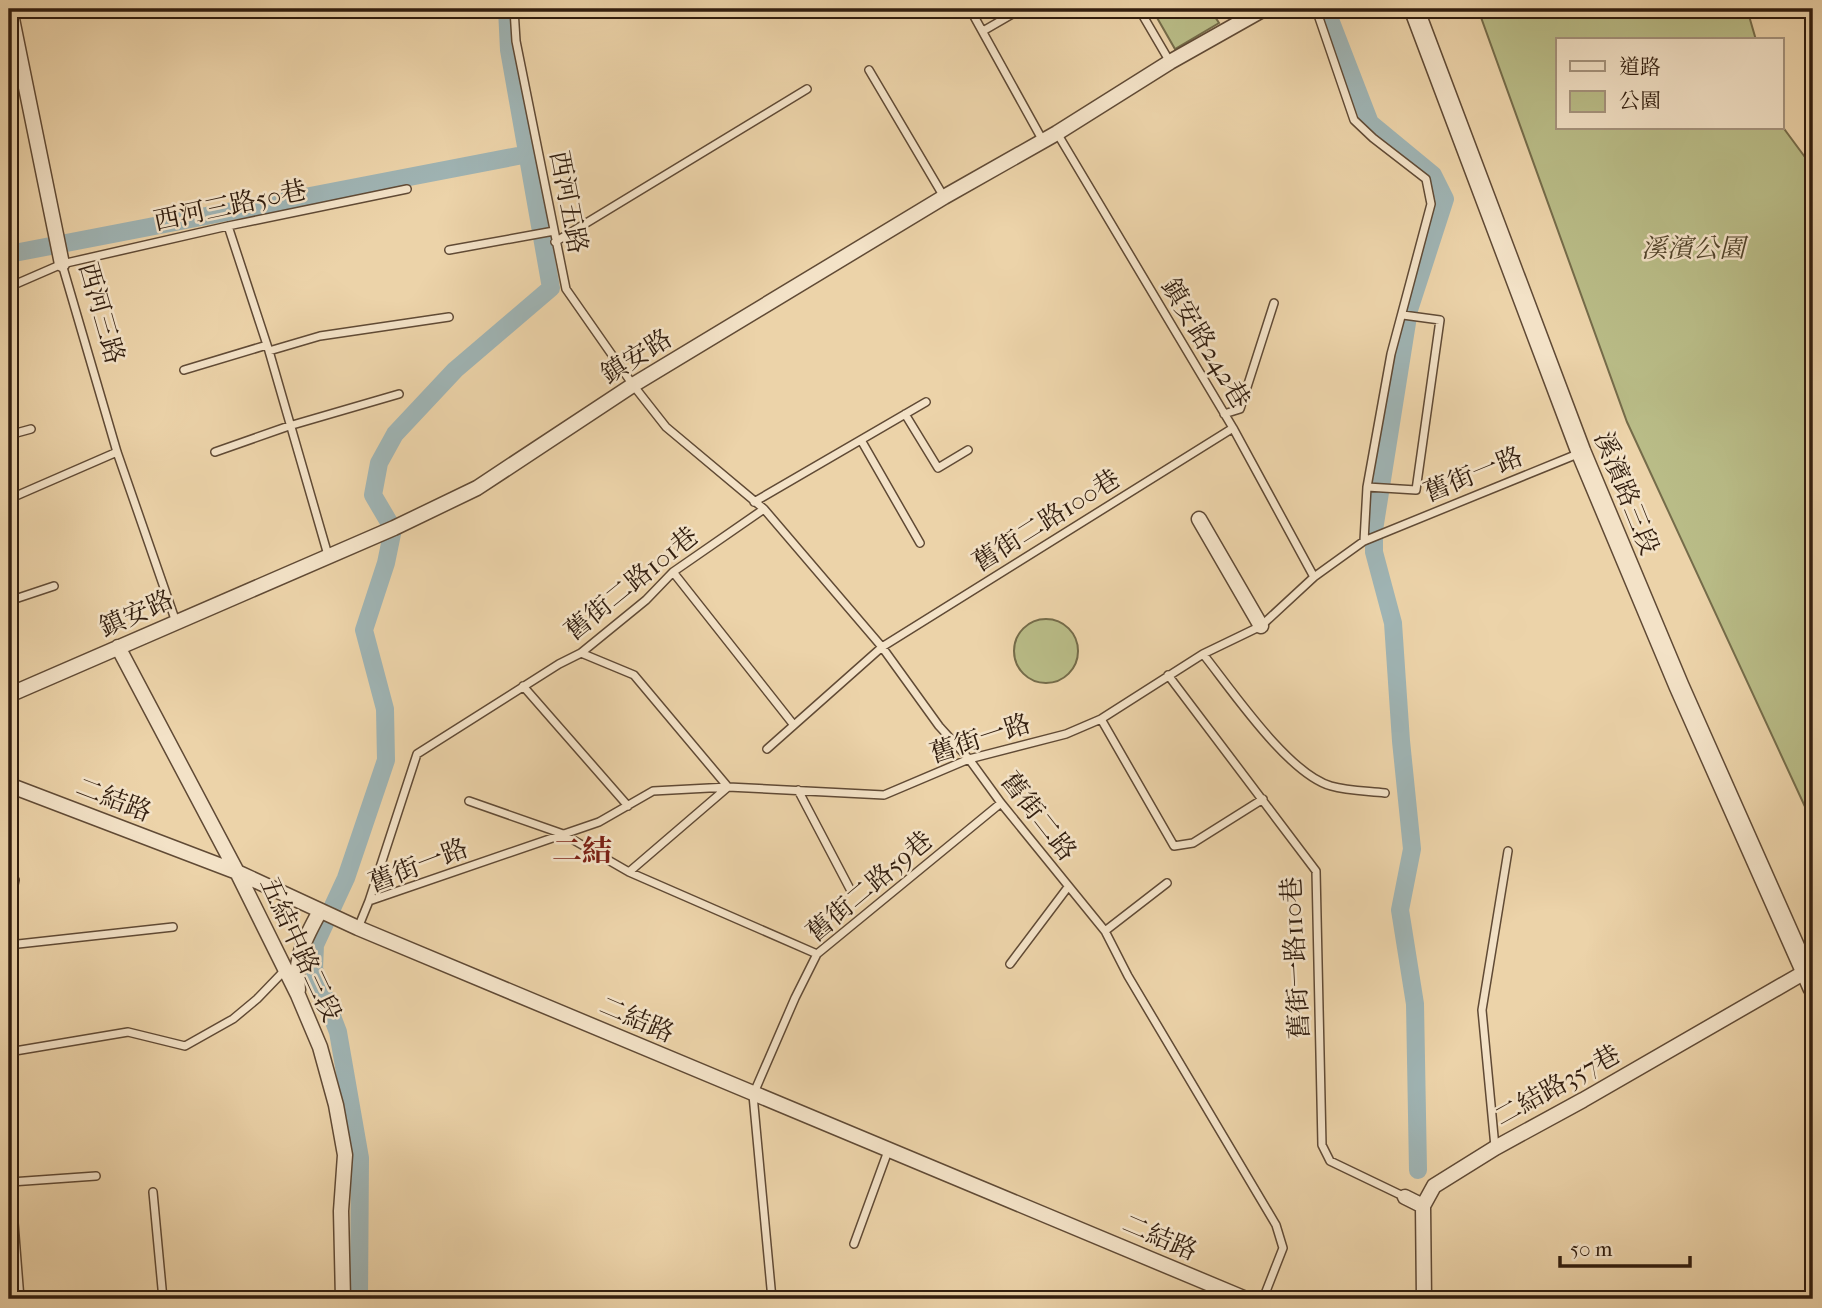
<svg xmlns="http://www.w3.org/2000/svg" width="1822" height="1308" viewBox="0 0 1822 1308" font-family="'IM FELL French Canon','Noto Serif TC',serif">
<rect width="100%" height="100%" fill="#ecd3a9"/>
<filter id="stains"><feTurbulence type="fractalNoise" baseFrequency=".00286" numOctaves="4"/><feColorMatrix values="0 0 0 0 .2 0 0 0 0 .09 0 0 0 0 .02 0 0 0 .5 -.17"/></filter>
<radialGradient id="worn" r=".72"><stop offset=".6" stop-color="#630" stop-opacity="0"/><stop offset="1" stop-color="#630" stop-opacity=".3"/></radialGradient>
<path fill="#b9bc87" stroke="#756c4a" stroke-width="2" d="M 1152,9 L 1210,9 L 1219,23 L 1175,49 Z
M 1478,9 L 1747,9 L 1756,40 L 1558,40 L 1558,128 L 1782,128 L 1782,126 L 1813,168 L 1813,824 L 1627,422 Z
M1014 651a32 32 0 1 1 64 0a32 32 0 1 1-64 0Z"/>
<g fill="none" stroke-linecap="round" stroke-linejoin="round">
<path stroke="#9fb4b4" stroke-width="18" d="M 1326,9 L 1370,123 L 1433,175 L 1445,199 L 1409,310 L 1374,530 L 1374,552 L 1393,623 L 1401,741 L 1412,849 L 1400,910 L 1415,1004 L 1418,1170
M 9,254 L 528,154
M 359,1299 L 360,1158 L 338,1032 L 314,969 L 315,945 L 346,878 L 386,760 L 385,709 L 364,630 L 386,563 L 393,529 L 373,495 L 379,463 L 395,434 L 455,370 L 551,288 L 509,50 L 507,9"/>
<defs>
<path id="service" d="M 514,9 L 516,41 L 566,289 L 633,385 L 666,427 L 764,509 L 882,647 L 939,726 L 969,759 L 1001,803 L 1105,931 L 1128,976 L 1276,1225 L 1283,1248 L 1263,1299
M 970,9 L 1043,141
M 1139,9 L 1170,62
M 1316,9 L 1354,120 L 1373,138 L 1426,179 L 1431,204 L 1391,354 L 1367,487 L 1364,541
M 983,31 L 1021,9
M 869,70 L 944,197
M 1057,133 L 1233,428 L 1314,577
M 228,226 L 269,351 L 328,555
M 555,242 L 807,89
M 449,250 L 554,231
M 62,264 L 117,452 L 176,622
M 9,287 L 62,264 L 228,226 L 407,189
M 269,351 L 320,336 L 449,317
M 184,370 L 267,345
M 905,414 L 938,468 L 968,450
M 1224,414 L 1240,409 L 1274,303
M 9,435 L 31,429
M 861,440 L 920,543
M 215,452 L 289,426 L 399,394
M 1367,487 L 1416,490 L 1440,320 L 1403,315
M 9,499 L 117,452
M 754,502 L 926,402
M 673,572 L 793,724
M 9,601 L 54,586
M 581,653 L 634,675 L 728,787 L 629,872
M 1203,654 C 1231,689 1288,774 1331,786 C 1348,791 1368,791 1385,793
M 1168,675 L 1316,871 L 1322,1145 L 1330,1161 L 1405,1197
M 523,686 L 628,806
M 1101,719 L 1174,846 L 1193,843 L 1263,799
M 767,749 L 882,647 L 1233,428
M 798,790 L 850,889
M 469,801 L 563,834 L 629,872 L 817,954
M 369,901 L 417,754 L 559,664 L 581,653 L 646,600 L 673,572 L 764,509
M 9,908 L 15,880
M 358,928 L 369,901 L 599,822 L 653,791 L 728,787 L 884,795 L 969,759 L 1066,734 L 1101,719 L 1203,654 L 1261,626 L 1314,577 L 1364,541 L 1580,453
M 1105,931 L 1167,883
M 9,945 L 173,927
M 1010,964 L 1068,887
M 9,1052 L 128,1032 L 185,1046 L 233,1019 L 257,999 L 284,971
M 1495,1147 L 1482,1010 L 1508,851
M 9,1160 L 20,1299
M 11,1182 L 96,1176
M 153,1192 L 163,1299
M 854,1244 L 888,1151
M 772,1299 L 753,1095 L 795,998 L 817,954 L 1001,803"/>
<path id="minor" d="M 10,9 L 62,264
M 1199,519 L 1261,626
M 118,647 L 237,872 L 298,995 L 320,1047 L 336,1105 L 345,1155 L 341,1211 L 343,1299
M 9,695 L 394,528 L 477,488 L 633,385 L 944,197 L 1057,133 L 1170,62 L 1264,9
M 9,785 L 237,872 L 358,928 L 1246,1299
M 298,990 C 295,955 304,941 320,911
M 1405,1197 L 1423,1206
M 1424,1299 L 1423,1206 L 1434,1186 L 1495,1148 L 1583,1100 L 1805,972"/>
<path id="tertiary" d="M 1414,9 L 1581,452 L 1679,686 L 1813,988"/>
</defs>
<use href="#service" stroke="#604a35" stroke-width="10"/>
<use href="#minor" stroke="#604a35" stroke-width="17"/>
<use href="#tertiary" stroke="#604a35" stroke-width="22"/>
<use href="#service" stroke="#f3e2c7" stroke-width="7"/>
<use href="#minor" stroke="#f3e2c7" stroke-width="14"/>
<use href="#tertiary" stroke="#f3e2c7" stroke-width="19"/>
</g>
<g text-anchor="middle" stroke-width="5" stroke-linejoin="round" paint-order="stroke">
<g font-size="26" fill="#311d0e" stroke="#f3e2c7">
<text transform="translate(569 202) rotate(79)" y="9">西河五路</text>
<text transform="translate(230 205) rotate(-12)" y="9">西河三路50巷</text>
<text transform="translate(102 313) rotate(74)" y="9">西河三路</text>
<text transform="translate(1206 343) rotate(59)" y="9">鎮安路242巷</text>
<text transform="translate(636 356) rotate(-32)" y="9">鎮安路</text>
<text transform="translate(1473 474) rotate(-22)" y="9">舊街一路</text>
<text transform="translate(1627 493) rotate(68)" y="9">溪濱路三段</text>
<text transform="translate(1046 520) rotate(-32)" y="9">舊街二路100巷</text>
<text transform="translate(631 583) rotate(-39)" y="9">舊街二路101巷</text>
<text transform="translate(136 613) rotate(-24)" y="9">鎮安路</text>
<text transform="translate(980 738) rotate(-18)" y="9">舊街一路</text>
<text transform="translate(114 799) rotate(21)" y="9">二結路</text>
<text transform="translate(1039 816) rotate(52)" y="9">舊街二路</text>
<text transform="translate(418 865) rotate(-21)" y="9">舊街一路</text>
<text transform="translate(869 886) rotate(-40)" y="9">舊街二路59巷</text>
<text transform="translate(301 949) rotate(65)" y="9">五結中路三段</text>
<text transform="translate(1295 958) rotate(-93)" y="9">舊街一路110巷</text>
<text transform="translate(637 1019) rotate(23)" y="9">二結路</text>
<text transform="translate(1557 1085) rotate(-29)" y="9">二結路357巷</text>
<text transform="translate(1160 1237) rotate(23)" y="9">二結路</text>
</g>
<g font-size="26" font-style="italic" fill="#53452c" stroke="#f3e2c7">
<text x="1693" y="257">溪濱公園</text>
</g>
<g font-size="30" font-weight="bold" fill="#7a1f14" stroke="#f3e2c7">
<text x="582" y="861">二結</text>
</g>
</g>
<rect width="1822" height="1308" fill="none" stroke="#ecd3a9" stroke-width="35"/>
<rect x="10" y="10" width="1801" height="1287" fill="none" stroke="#311d0e" stroke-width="3.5"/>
<rect x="18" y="18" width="1787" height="1273" fill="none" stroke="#311d0e" stroke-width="2"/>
<rect x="1556" y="38" width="228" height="91" fill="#f3e2c7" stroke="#a5937d" stroke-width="2"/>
<rect x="1570" y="61" width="35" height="10" fill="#f3e2c7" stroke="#a5937d" stroke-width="2"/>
<text x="1619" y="74" font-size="21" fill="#311d0e">道路</text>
<rect x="1570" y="91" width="35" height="21" fill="#b9bc87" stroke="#a5937d" stroke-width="2"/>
<text x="1619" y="108" font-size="21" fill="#311d0e">公園</text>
<path d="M1560 1256v10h130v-10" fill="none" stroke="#311d0e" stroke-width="3.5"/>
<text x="1570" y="1256" font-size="21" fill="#311d0e" stroke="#f3e2c7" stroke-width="5" paint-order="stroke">50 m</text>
<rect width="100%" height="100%" filter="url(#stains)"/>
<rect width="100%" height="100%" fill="url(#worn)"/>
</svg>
